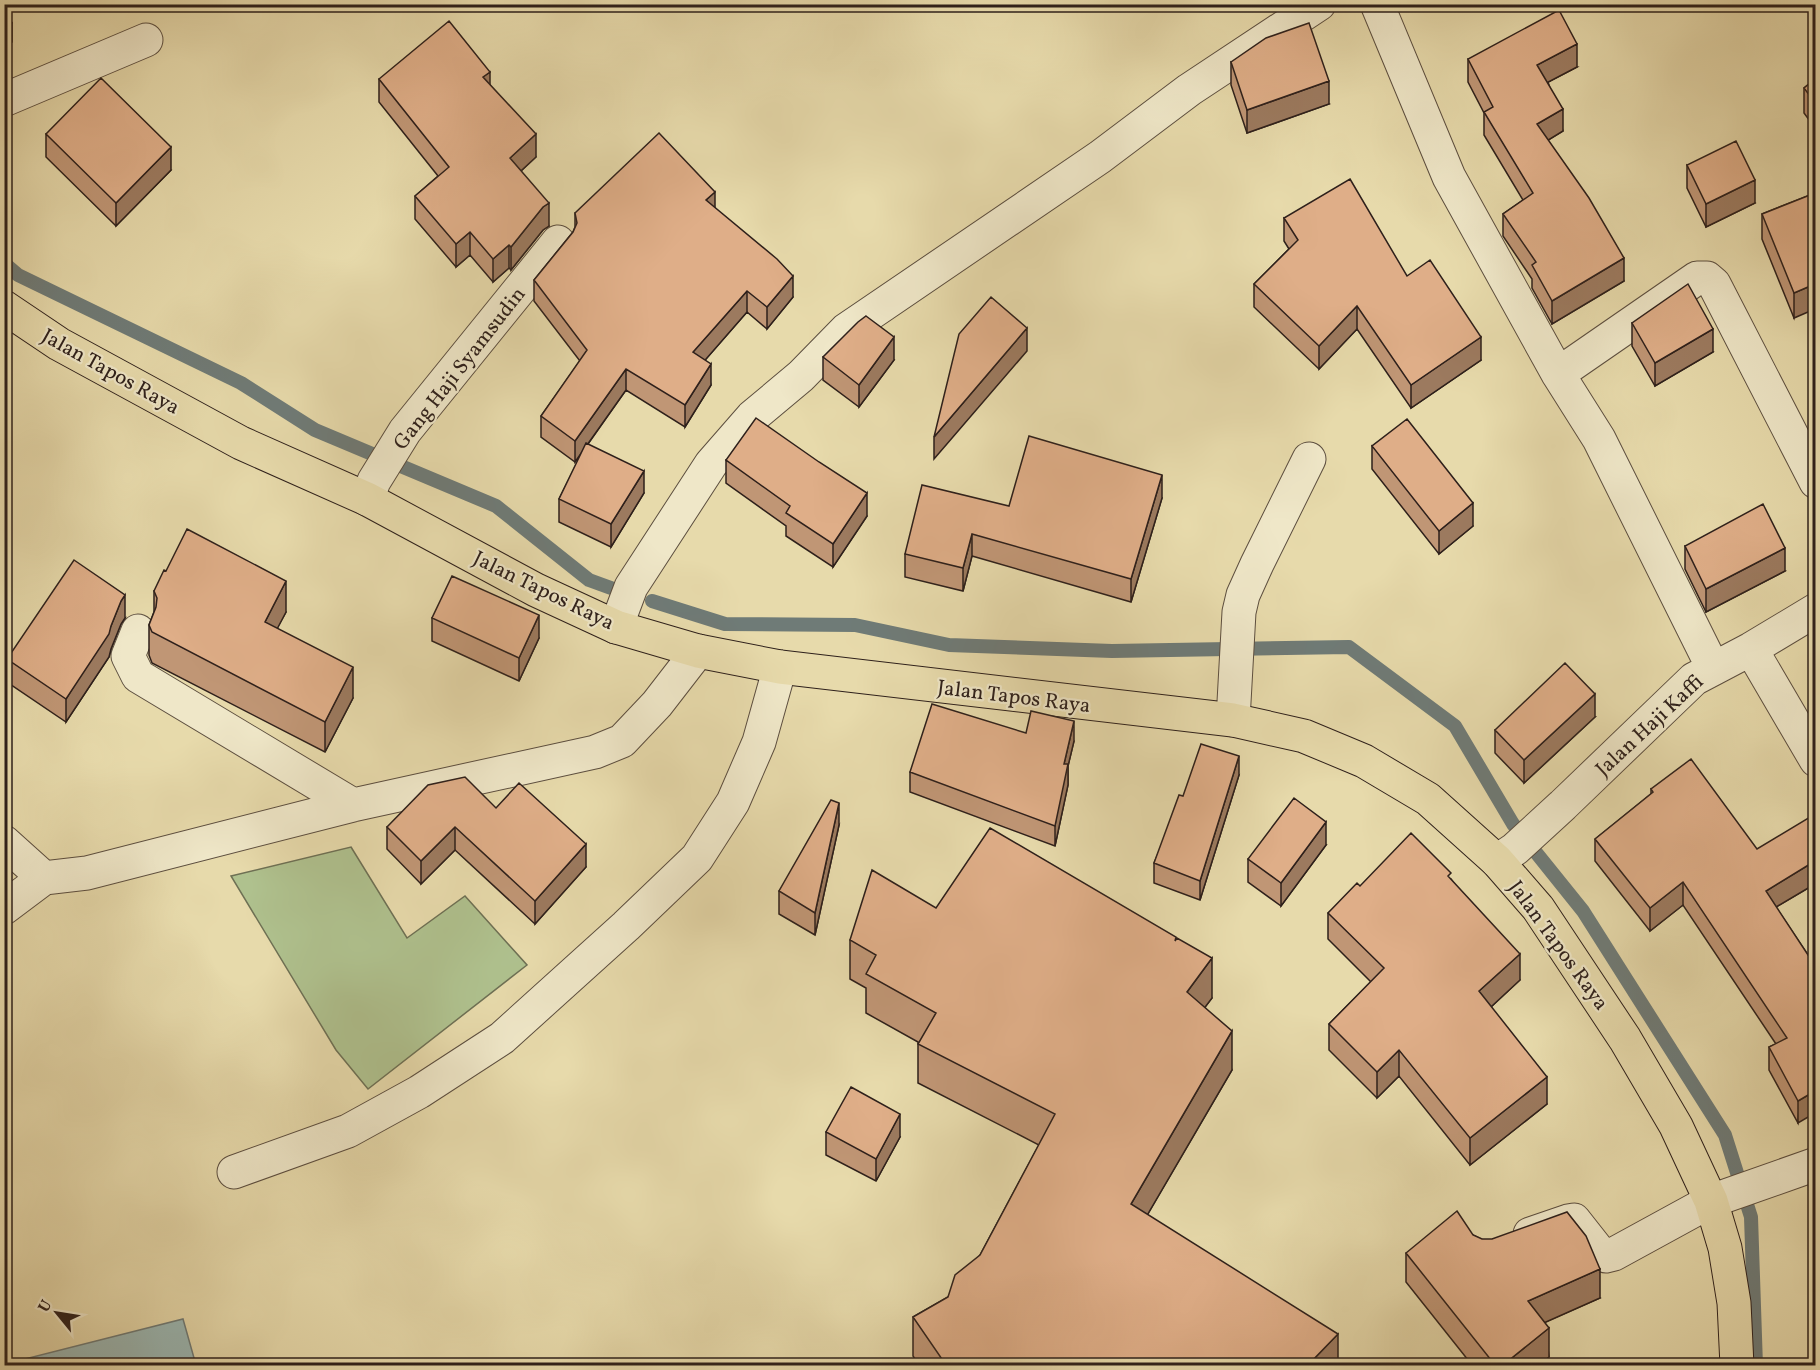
<svg xmlns="http://www.w3.org/2000/svg" width="1820" height="1370" viewBox="0 0 1820 1370" font-family="Vollkorn,serif">
<rect width="100%" height="100%" fill="#e7daab"/>
<filter id="stains"><feTurbulence type="fractalNoise" baseFrequency=".00333" numOctaves="4"/><feColorMatrix values="0 0 0 0 .2 0 0 0 0 .09 0 0 0 0 .02 0 0 0 .5 -.17"/></filter>
<radialGradient id="worn" r=".72"><stop offset=".6" stop-color="#630" stop-opacity="0"/><stop offset="1" stop-color="#630" stop-opacity=".3"/></radialGradient>
<path fill="#afc18e" stroke="#6e7054" stroke-width="1.5" d="M 351,847 L 407,938 L 465,896 L 527,965 L 368,1089 L 336,1050 L 231,876 Z"/>
<path fill="#9bb8b4" stroke="#6f7b77" stroke-width="1.5" d="M 183,1319 L 196,1365 L 5,1365 L 5,1364 Z"/>
<g fill="none" stroke-linecap="round" stroke-linejoin="round">
<path stroke="#6f7b77" stroke-width="14" d="M 4,263 L 18,275 L 241,383 L 315,430 L 496,506 L 589,580 L 611,588
M 652,601 L 725,624 L 855,625 L 949,645 L 1112,651 L 1349,647 L 1455,726 L 1513,824 L 1583,911 L 1725,1135 L 1751,1217 L 1756,1366"/>
<defs>
<path id="minor" d="M 1377,4 L 1449,177 L 1558,374 L 1599,439 L 1713,668
M 4,100 L 146,40
M 1558,374 L 1697,278 L 1707,278 L 1714,284 L 1816,482
M 367,499 L 374,481 L 405,431 L 558,242
M 616,627 L 631,587 L 711,464 L 752,417 L 801,376 L 846,330 L 1100,157 L 1189,90 L 1319,4
M 138,631 L 128,656 L 138,676 L 353,805
M 1751,649 L 1816,760
M 1233,720 L 1239,612 L 1243,595 L 1257,564 L 1309,459
M 4,842 L 44,878 L 87,873 L 353,805 L 595,752 L 622,741 L 657,704 L 698,651
M 1497,861 L 1515,849 L 1563,805 L 1694,679 L 1751,649 L 1816,610
M 4,908 L 44,878
M 234,1172 L 348,1131 L 419,1092 L 502,1038 L 626,926 L 697,858 L 733,802 L 759,742 L 780,667
M 1530,1234 L 1568,1221 L 1574,1220 L 1600,1253 L 1606,1256 L 1614,1254 L 1711,1201 L 1816,1164"/>
<path id="major" d="M 4,307 L 59,344 L 241,443 L 367,499 L 536,590 L 616,627 L 698,651 L 780,667 L 1233,720 L 1304,736 L 1364,761 L 1428,799 L 1497,861 L 1538,908 L 1625,1039 L 1676,1126 L 1711,1201 L 1725,1248 L 1734,1303 L 1737,1366"/>
</defs>
<use href="#minor" stroke="#5c4e3f" stroke-width="35"/>
<use href="#major" stroke="#2e201b" stroke-width="35"/>
<use href="#minor" stroke="#efe7c8" stroke-width="33"/>
<use href="#major" stroke="#e7daab" stroke-width="33"/>
</g>
<path fill="#c09675" stroke="#2e201b" stroke-width="1.5" d="M 1468,59 L 1577,67 L 1548,82 L 1563,131 L 1548,140 L 1624,281 L 1552,324 L 1532,288 L 1532,279 L 1503,236 L 1503,214 L 1523,200 L 1484,135 L 1484,113 L 1468,82 Z
M 1231,62 L 1329,104 L 1247,133 L 1231,85 Z
M 379,79 L 490,85 L 536,157 L 521,171 L 549,226 L 543,230 L 511,270 L 509,268 L 493,282 L 470,255 L 456,267 L 415,219 L 415,196 L 438,176 L 379,102 Z
M 1815,79 L 1815,128 L 1804,113 L 1804,88 Z
M 46,134 L 171,170 L 116,226 L 46,157 Z
M 1687,165 L 1755,203 L 1706,227 L 1687,188 Z
M 1815,193 L 1794,318 L 1762,239 L 1762,214 Z
M 715,208 L 793,297 L 767,329 L 747,312 L 705,360 L 711,385 L 685,427 L 626,390 L 588,444 L 644,493 L 611,547 L 559,522 L 559,499 L 581,455 L 575,462 L 541,437 L 541,416 L 580,361 L 534,301 L 534,280 L 573,232 L 575,227 L 575,213 Z
M 1284,218 L 1407,276 L 1481,360 L 1411,408 L 1357,329 L 1319,369 L 1254,307 L 1254,284 L 1289,249 L 1284,241 Z
M 1632,323 L 1713,352 L 1655,386 L 1632,346 Z
M 823,357 L 894,360 L 859,407 L 823,380 Z
M 1372,446 L 1473,526 L 1439,554 L 1372,469 Z
M 726,460 L 867,516 L 833,567 L 786,536 L 786,526 L 726,483 Z
M 1162,498 L 1131,602 L 972,556 L 963,591 L 905,577 L 905,554 L 1009,506 Z
M 1685,546 L 1785,571 L 1706,612 L 1685,569 Z
M 154,591 L 286,612 L 277,628 L 353,698 L 325,752 L 152,663 L 149,655 L 149,625 L 154,612 Z
M 125,618 L 121,624 L 111,649 L 109,657 L 66,722 L 7,682 L 7,659 Z
M 432,618 L 539,638 L 519,681 L 432,641 Z
M 1595,717 L 1524,783 L 1495,753 L 1495,730 Z
M 1026,733 L 1074,741 L 1068,766 L 1068,785 L 1055,846 L 910,792 L 910,772 Z
M 1239,775 L 1200,900 L 1154,883 L 1154,863 L 1183,796 Z
M 1651,789 L 1815,884 L 1776,907 L 1808,955 L 1798,1123 L 1769,1070 L 1769,1047 L 1776,1044 L 1683,905 L 1650,931 L 1595,861 L 1595,839 L 1651,794 Z
M 496,808 L 586,867 L 535,924 L 455,850 L 421,884 L 387,849 L 387,827 Z
M 839,825 L 815,935 L 779,914 L 779,891 Z
M 1326,845 L 1281,906 L 1248,882 L 1248,859 Z
M 1451,879 L 1520,980 L 1491,1007 L 1547,1104 L 1470,1165 L 1399,1076 L 1377,1098 L 1329,1050 L 1329,1024 L 1371,982 L 1328,939 L 1328,913 L 1360,886 Z
M 936,908 L 1176,939 L 1212,998 L 1205,1007 L 1232,1070 L 1147,1215 L 1338,1365 L 919,1365 L 913,1356 L 913,1317 L 948,1297 L 980,1255 L 1039,1145 L 918,1083 L 918,1042 L 866,1013 L 866,988 L 850,979 L 850,940 Z
M 826,1132 L 900,1137 L 876,1181 L 826,1155 Z
M 1473,1235 L 1600,1298 L 1545,1322 L 1549,1357 L 1539,1365 L 1472,1365 L 1406,1282 L 1406,1253 Z"/>
<path fill="#9c7a5f" stroke="#2e201b" stroke-width="1.5" d="M 12,23 L 12,42 L 4,46 L 4,27 Z
M 1577,44 L 1577,67 L 1537,88 L 1537,65 Z
M 490,72 L 490,94 L 483,77 Z
M 1329,81 L 1329,104 L 1247,133 L 1247,110 Z
M 1563,109 L 1563,131 L 1537,147 L 1537,124 Z
M 536,134 L 536,157 L 510,181 L 510,158 Z
M 171,147 L 171,170 L 116,226 L 116,203 Z
M 1755,180 L 1755,203 L 1706,227 L 1706,204 Z
M 715,192 L 715,214 L 706,200 Z
M 549,203 L 549,226 L 543,230 L 511,270 L 511,247 L 543,207 Z
M 470,232 L 470,255 L 456,267 L 456,244 Z
M 509,245 L 509,268 L 493,282 L 493,259 Z
M 1624,258 L 1624,281 L 1552,324 L 1552,301 Z
M 793,276 L 793,297 L 767,329 L 767,307 Z
M 1815,284 L 1815,309 L 1794,318 L 1794,293 Z
M 747,291 L 747,312 L 693,374 L 693,352 Z
M 1357,306 L 1357,329 L 1319,369 L 1319,346 Z
M 1027,328 L 1027,351 L 934,459 L 934,437 Z
M 1713,329 L 1713,352 L 1655,386 L 1655,363 Z
M 894,337 L 894,360 L 859,407 L 859,385 Z
M 1481,337 L 1481,360 L 1411,408 L 1411,385 Z
M 711,364 L 711,385 L 685,427 L 685,405 Z
M 626,369 L 626,390 L 575,462 L 575,441 Z
M 644,471 L 644,493 L 611,547 L 611,524 Z
M 1162,475 L 1162,498 L 1131,602 L 1131,579 Z
M 867,493 L 867,516 L 833,567 L 833,544 Z
M 1473,503 L 1473,526 L 1439,554 L 1439,531 Z
M 972,534 L 972,556 L 963,591 L 963,568 Z
M 1785,548 L 1785,571 L 1706,612 L 1706,589 Z
M 286,581 L 286,612 L 265,652 L 265,622 Z
M 125,595 L 125,618 L 121,624 L 111,649 L 109,657 L 66,722 L 66,699 L 111,626 L 121,601 Z
M 539,615 L 539,638 L 519,681 L 519,658 Z
M 353,667 L 353,698 L 325,752 L 325,722 Z
M 1595,694 L 1595,717 L 1524,783 L 1524,760 Z
M 1074,721 L 1074,741 L 1068,766 L 1068,785 L 1055,846 L 1055,826 L 1064,764 Z
M 1239,756 L 1239,775 L 1200,900 L 1200,881 Z
M 839,803 L 839,825 L 815,935 L 815,913 Z
M 1326,822 L 1326,845 L 1281,906 L 1281,883 Z
M 455,827 L 455,850 L 421,884 L 421,861 Z
M 586,844 L 586,867 L 535,924 L 535,901 Z
M 1815,861 L 1815,884 L 1766,913 L 1766,891 Z
M 1683,882 L 1683,905 L 1650,931 L 1650,908 Z
M 1520,954 L 1520,980 L 1479,1018 L 1479,991 Z
M 1212,958 L 1212,998 L 1187,1031 L 1187,992 Z
M 1232,1031 L 1232,1070 L 1131,1243 L 1131,1204 Z
M 1399,1050 L 1399,1076 L 1377,1098 L 1377,1072 Z
M 1547,1077 L 1547,1104 L 1470,1165 L 1470,1138 Z
M 1815,1091 L 1815,1113 L 1798,1123 L 1798,1101 Z
M 900,1114 L 900,1137 L 876,1181 L 876,1159 Z
M 1600,1269 L 1600,1298 L 1528,1330 L 1528,1301 Z
M 1549,1328 L 1549,1357 L 1539,1365 L 1503,1365 Z
M 1338,1334 L 1338,1365 L 1308,1365 Z"/>
<path fill="#dfae88" stroke="#2e201b" stroke-width="1.5" d="M 4,6 L 12,23 L 4,27 Z
M 1559,10 L 1577,44 L 1537,65 L 1563,109 L 1537,124 L 1589,198 L 1624,258 L 1552,301 L 1532,265 L 1536,262 L 1503,214 L 1533,193 L 1484,112 L 1493,107 L 1468,59 Z
M 449,21 L 490,72 L 483,77 L 536,134 L 510,158 L 549,203 L 543,207 L 511,247 L 509,245 L 493,259 L 470,232 L 456,244 L 415,196 L 449,167 L 379,79 Z
M 1309,23 L 1329,81 L 1247,110 L 1231,62 L 1266,38 Z
M 101,78 L 171,147 L 116,203 L 46,134 Z
M 1815,79 L 1815,103 L 1804,88 Z
M 659,133 L 715,192 L 706,200 L 777,259 L 793,276 L 767,307 L 747,291 L 693,352 L 711,364 L 685,405 L 626,369 L 575,441 L 541,416 L 587,350 L 534,280 L 573,232 L 577,223 L 575,213 Z
M 1736,141 L 1755,180 L 1706,204 L 1687,165 Z
M 1350,179 L 1407,276 L 1430,260 L 1481,337 L 1411,385 L 1357,306 L 1319,346 L 1254,284 L 1298,240 L 1284,218 Z
M 1815,193 L 1815,284 L 1794,293 L 1762,214 Z
M 1688,284 L 1713,329 L 1655,363 L 1632,323 Z
M 991,297 L 1027,328 L 934,437 L 959,334 Z
M 866,316 L 894,337 L 859,385 L 823,357 L 858,322 Z
M 756,418 L 819,462 L 867,493 L 833,544 L 786,513 L 790,506 L 726,460 Z
M 1407,419 L 1473,503 L 1439,531 L 1372,446 Z
M 1029,436 L 1162,475 L 1131,579 L 972,534 L 963,568 L 905,554 L 922,485 L 1009,506 Z
M 586,443 L 644,471 L 611,524 L 559,499 Z
M 1763,504 L 1785,548 L 1706,589 L 1685,546 Z
M 187,529 L 286,581 L 265,622 L 353,667 L 325,722 L 152,632 L 149,625 L 156,607 L 157,598 L 154,591 L 164,570 L 166,571 Z
M 74,560 L 125,595 L 121,601 L 111,626 L 109,634 L 66,699 L 7,659 Z
M 452,576 L 539,615 L 519,658 L 432,618 Z
M 1565,663 L 1595,694 L 1524,760 L 1495,730 Z
M 932,704 L 1026,733 L 1031,711 L 1074,721 L 1064,764 L 1068,764 L 1055,826 L 910,772 Z
M 1201,744 L 1239,756 L 1200,881 L 1154,863 L 1179,795 L 1183,796 Z
M 1691,759 L 1757,849 L 1815,814 L 1815,861 L 1766,891 L 1808,955 L 1813,952 L 1814,954 L 1815,953 L 1815,1091 L 1798,1101 L 1769,1047 L 1787,1038 L 1683,882 L 1650,908 L 1595,839 L 1653,792 L 1651,789 Z
M 465,777 L 496,808 L 519,783 L 586,844 L 535,901 L 455,827 L 421,861 L 387,827 L 428,785 Z
M 1294,798 L 1326,822 L 1281,883 L 1248,859 Z
M 831,800 L 839,803 L 815,913 L 779,891 Z
M 990,828 L 1176,937 L 1175,941 L 1177,938 L 1212,958 L 1187,992 L 1232,1031 L 1131,1204 L 1338,1334 L 1308,1365 L 946,1365 L 913,1317 L 948,1297 L 955,1275 L 980,1255 L 1055,1114 L 918,1044 L 936,1013 L 866,974 L 876,955 L 850,940 L 872,870 L 936,908 Z
M 1411,833 L 1451,873 L 1448,876 L 1520,954 L 1479,991 L 1547,1077 L 1470,1138 L 1399,1050 L 1377,1072 L 1329,1024 L 1384,968 L 1328,913 L 1357,883 L 1360,886 Z
M 851,1087 L 900,1114 L 876,1159 L 826,1132 Z
M 1457,1211 L 1473,1235 L 1482,1239 L 1492,1239 L 1567,1212 L 1586,1236 L 1600,1269 L 1528,1301 L 1549,1328 L 1503,1365 L 1495,1365 L 1406,1253 Z"/>
<g text-anchor="middle" stroke-width="4.5" stroke-linejoin="round" paint-order="stroke">
<g font-size="21" fill="#2e201b" stroke="#efe7c8">
<text transform="translate(459 368) rotate(-52)" y="7">Gang Haji Syamsudin</text>
<text transform="translate(111 371) rotate(29)" y="7">Jalan Tapos Raya</text>
<text transform="translate(544 590) rotate(26)" y="7">Jalan Tapos Raya</text>
<text transform="translate(1014 696) rotate(7)" y="7">Jalan Tapos Raya</text>
<text transform="translate(1649 725) rotate(-43)" y="7">Jalan Haji Kaffi</text>
<text transform="translate(1559 945) rotate(54)" y="7">Jalan Tapos Raya</text>
</g>
</g>
<rect width="1820" height="1370" fill="none" stroke="#e7daab" stroke-width="24"/>
<rect x="6" y="6" width="1808" height="1358" fill="none" stroke="#2e201b" stroke-width="3"/>
<rect x="12" y="12" width="1796" height="1346" fill="none" stroke="#2e201b" stroke-width="1.5"/>
<g transform="translate(57 1313) rotate(300)" stroke="#efe7c8" stroke-width="4.5" paint-order="stroke">
<path d="M0-4.5L10 22L0 15L-10 22Z" fill="#2e201b"/>
<text y="-9" font-size="16" font-weight="bold" text-anchor="middle" fill="#2e201b">U</text>
</g>
<rect width="100%" height="100%" filter="url(#stains)"/>
<rect width="100%" height="100%" fill="url(#worn)"/>
</svg>
